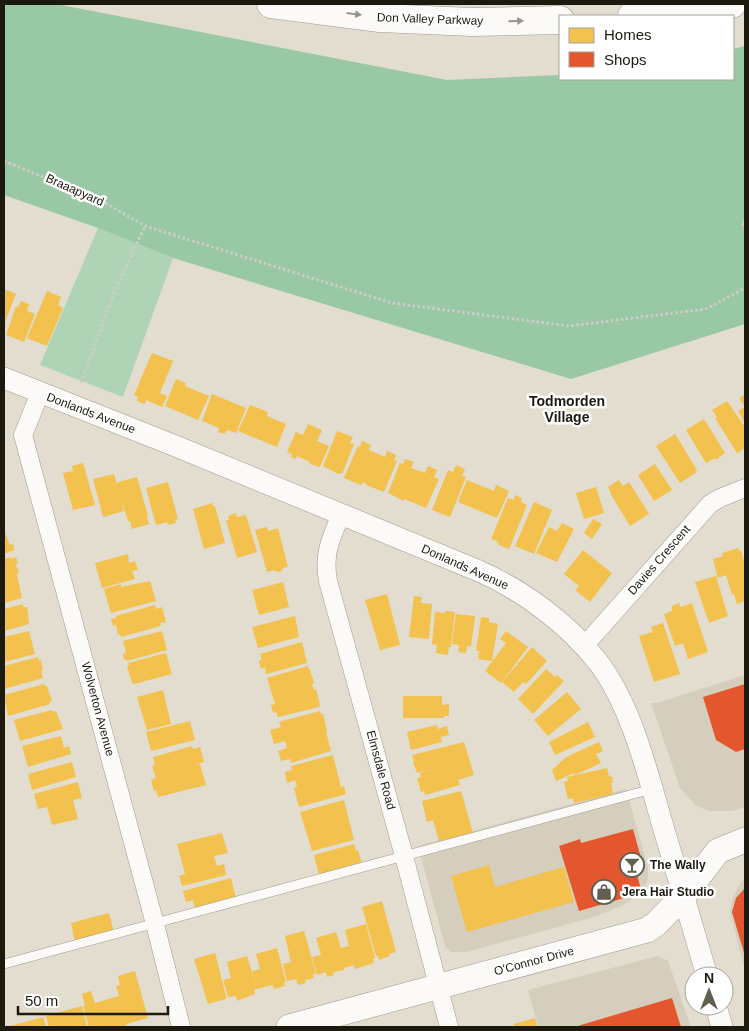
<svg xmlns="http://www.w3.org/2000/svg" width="749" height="1031" viewBox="0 0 749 1031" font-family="Arial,sans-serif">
<rect width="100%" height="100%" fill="#e2ddce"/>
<path fill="#d6cebc" d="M 745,675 L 745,807 L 732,811 L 709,811 L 695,805 L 680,788 L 651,703 L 657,703 Z
M 626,789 L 648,868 L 648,877 L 645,889 L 638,896 L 621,906 L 594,917 L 466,952 L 450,952 L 445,946 L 418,846 Z
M 745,879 L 745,971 L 730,911 L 733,897 L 741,882 Z
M 658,956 L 668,961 L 691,1027 L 538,1027 L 528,990 Z"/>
<path fill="#aed4b5" d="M 98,228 L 173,258 L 123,397 L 40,365 Z"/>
<path fill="#98c8a4" d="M 4,4 L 56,4 L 447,80 L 560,75 L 560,79 L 733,79 L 733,49 L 745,46 L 745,324 L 571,379 L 173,258 L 98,228 L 4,195 Z"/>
<path fill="#f2c14e" d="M 4,289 L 16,294 L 4,325 Z
M 47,291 L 61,297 L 58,305 L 63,308 L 47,346 L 27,338 Z
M 21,301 L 29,304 L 27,311 L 35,314 L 24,342 L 6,335 L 16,306 L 18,307 Z
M 152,353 L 173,361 L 160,393 L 167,396 L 162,407 L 146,400 L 145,404 L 137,401 L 138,397 L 134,395 Z
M 176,379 L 186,383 L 185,386 L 209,396 L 198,420 L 165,406 Z
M 212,394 L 246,408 L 236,433 L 227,430 L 225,434 L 218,432 L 219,428 L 202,421 Z
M 745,394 L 745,424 L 738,411 L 745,407 L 739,398 Z
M 727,401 L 745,427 L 745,448 L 737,453 L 715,418 L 717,417 L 712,410 Z
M 250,405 L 268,412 L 267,416 L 286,424 L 277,447 L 238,431 Z
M 704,419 L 725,453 L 716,460 L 715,458 L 706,463 L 686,430 Z
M 308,424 L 322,430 L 317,441 L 329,446 L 320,467 L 310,464 L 310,462 L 297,456 L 296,459 L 291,457 L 292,454 L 287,452 L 296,432 L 303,435 Z
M 337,431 L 353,437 L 350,443 L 354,444 L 342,474 L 339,473 L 338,474 L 323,466 Z
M 675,434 L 697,470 L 695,471 L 697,472 L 680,483 L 656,446 Z
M 362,441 L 371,445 L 369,450 L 385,457 L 387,451 L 396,455 L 394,460 L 397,461 L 384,492 L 366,485 L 367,484 L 363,482 L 361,485 L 344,478 L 358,446 L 360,447 Z
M 405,459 L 414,462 L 411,468 L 425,473 L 428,466 L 437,470 L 434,477 L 439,479 L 426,508 L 404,499 L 404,501 L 388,493 L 400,463 L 403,464 Z
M 83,463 L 95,505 L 73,510 L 63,473 L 73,471 L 72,466 Z
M 655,464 L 672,490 L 654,501 L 638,475 Z
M 456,465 L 465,469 L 462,476 L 466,477 L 450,517 L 432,510 L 448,470 L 453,472 Z
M 114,474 L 117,484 L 118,482 L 137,477 L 148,516 L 147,517 L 149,524 L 132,529 L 130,521 L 128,521 L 121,499 L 124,511 L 103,517 L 93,479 Z
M 467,480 L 494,491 L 496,485 L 509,491 L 497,518 L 458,502 Z
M 619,480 L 623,486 L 629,482 L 649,514 L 630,526 L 610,493 L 611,493 L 608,487 Z
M 168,482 L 178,519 L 175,520 L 176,523 L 168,525 L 167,522 L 156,525 L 146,488 Z
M 596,487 L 604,513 L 584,519 L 576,493 Z
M 515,495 L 522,498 L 521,502 L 527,505 L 509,549 L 497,544 L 499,542 L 491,539 L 508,498 L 514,500 Z
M 534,502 L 552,510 L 534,554 L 515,546 Z
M 212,503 L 213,506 L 215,506 L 225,543 L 204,549 L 193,509 Z
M 236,513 L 237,517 L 246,515 L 257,552 L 237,558 L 226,520 L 229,520 L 228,516 Z
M 593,519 L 602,524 L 592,539 L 584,533 Z
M 562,523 L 574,529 L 557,562 L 536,553 L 549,527 L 557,531 Z
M 267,527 L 268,531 L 278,528 L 288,567 L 283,568 L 281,571 L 278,572 L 274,570 L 267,572 L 255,530 Z
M 4,530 L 10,545 L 13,544 L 14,550 L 4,554 Z
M 738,548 L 739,551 L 741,550 L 745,565 L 745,601 L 737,604 L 734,594 L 732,595 L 726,575 L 718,578 L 713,559 L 723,556 L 722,553 Z
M 583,550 L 612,573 L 590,602 L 575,590 L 579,586 L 564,574 Z
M 128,554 L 129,563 L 135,561 L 138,570 L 132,571 L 135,579 L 102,588 L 95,563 Z
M 11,557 L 11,559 L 16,557 L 18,564 L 15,565 L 19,571 L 17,575 L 22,598 L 4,603 L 4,559 Z
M 716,576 L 728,616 L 709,623 L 695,582 Z
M 150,581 L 156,601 L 111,613 L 104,589 L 121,584 L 121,587 Z
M 283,582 L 289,607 L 259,615 L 252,590 Z
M 387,594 L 400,645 L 380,650 L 365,600 Z
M 414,596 L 422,597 L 421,603 L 432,604 L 429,639 L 409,637 Z
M 679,603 L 680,607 L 692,603 L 708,652 L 688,659 L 683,643 L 675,646 L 664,614 L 672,611 L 672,606 Z
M 23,604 L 23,607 L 27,607 L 29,624 L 4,631 L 4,609 Z
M 155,605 L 156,609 L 162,607 L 166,622 L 160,623 L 161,626 L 121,637 L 120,634 L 118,635 L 116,625 L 113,626 L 111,619 L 116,618 L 116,616 Z
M 445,611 L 455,612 L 451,647 L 449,647 L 448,655 L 436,653 L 437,645 L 432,644 L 435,612 L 445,613 Z
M 456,614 L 475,616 L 471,647 L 467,646 L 466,653 L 458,652 L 459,645 L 452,644 Z
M 295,616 L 299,637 L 258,648 L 252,627 Z
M 481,617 L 489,618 L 489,622 L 498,624 L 492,661 L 478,659 L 479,651 L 476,651 Z
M 663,623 L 680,674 L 654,682 L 639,636 L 653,632 L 651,627 Z
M 29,631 L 35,654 L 4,662 L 4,637 Z
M 162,631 L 167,650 L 127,661 L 127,659 L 124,660 L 123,654 L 126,653 L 123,641 Z
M 506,631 L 528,647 L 501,683 L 485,671 L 506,643 L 500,639 Z
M 302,642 L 307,663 L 266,674 L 265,667 L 261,669 L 259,661 L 262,660 L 260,654 Z
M 532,647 L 547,661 L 526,684 L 523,682 L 514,692 L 502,682 Z
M 166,653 L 172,674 L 134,684 L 132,683 L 127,666 L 129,665 L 128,663 Z
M 38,657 L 39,661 L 41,660 L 43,670 L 41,671 L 43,678 L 4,689 L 4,666 Z
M 308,666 L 314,682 L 312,685 L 314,690 L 316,689 L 320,704 L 319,707 L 278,717 L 276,712 L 273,713 L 271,705 L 275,704 L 267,678 Z
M 546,669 L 555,677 L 557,675 L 564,681 L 533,714 L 518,699 Z
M 44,684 L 45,686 L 47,686 L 52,701 L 49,702 L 50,704 L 8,716 L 4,695 Z
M 163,690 L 171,724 L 147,730 L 137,697 Z
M 567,692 L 581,709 L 548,736 L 534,720 Z
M 403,696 L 442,696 L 442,705 L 449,704 L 449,716 L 444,716 L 444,718 L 403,718 Z
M 52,710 L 53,712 L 56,711 L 63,729 L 20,741 L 14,720 Z
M 320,711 L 321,714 L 323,714 L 327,731 L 326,732 L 331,751 L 291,763 L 290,759 L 281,761 L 278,751 L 287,748 L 285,741 L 274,744 L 270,730 L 281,727 L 279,722 Z
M 190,721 L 195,740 L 151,751 L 146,732 Z
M 588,722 L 595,737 L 555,755 L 549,742 Z
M 437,725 L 438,729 L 447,726 L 449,735 L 441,737 L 442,742 L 411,750 L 407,732 Z
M 61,736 L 64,748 L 69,746 L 71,754 L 28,767 L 22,746 Z
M 464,742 L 474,775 L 458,780 L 460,785 L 425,795 L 424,791 L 421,792 L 417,778 L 421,777 L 420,773 L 434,769 L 417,773 L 413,762 L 414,761 L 412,755 Z
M 599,742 L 603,751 L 596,754 L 601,763 L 575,775 L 574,773 L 556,781 L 552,770 L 566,757 Z
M 192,746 L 193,749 L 200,747 L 204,762 L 197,764 L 197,765 L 200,764 L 206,785 L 158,797 L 156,790 L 154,791 L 151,780 L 156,778 L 152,766 L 155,765 L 153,757 Z
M 333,755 L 341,787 L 344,786 L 346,794 L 299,807 L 294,788 L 297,787 L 295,780 L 287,783 L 285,772 L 292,770 L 291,766 Z
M 72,762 L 76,777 L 32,790 L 28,774 Z
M 607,768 L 609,777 L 612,776 L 613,782 L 611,783 L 613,794 L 574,803 L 573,798 L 568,799 L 564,782 L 568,781 L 567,777 Z
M 78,782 L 82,798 L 73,800 L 78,819 L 52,825 L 47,807 L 38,809 L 34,794 Z
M 461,791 L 473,833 L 439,841 L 433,820 L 427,822 L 422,801 Z
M 344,800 L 354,840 L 312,851 L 300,812 Z
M 222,833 L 228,853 L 214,856 L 217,866 L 224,864 L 226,875 L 182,886 L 179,876 L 185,874 L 177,844 Z
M 354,844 L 356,851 L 358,850 L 362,864 L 319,875 L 314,855 Z
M 489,865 L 495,887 L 564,867 L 574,902 L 467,932 L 451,876 Z
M 231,878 L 236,898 L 195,909 L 193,900 L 186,902 L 183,891 Z
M 382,901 L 396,952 L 389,954 L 390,956 L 379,960 L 378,956 L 376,956 L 362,907 Z
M 109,913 L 114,932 L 75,942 L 71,923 Z
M 366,924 L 375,958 L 373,959 L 374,963 L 355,969 L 354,965 L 344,968 L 344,970 L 333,972 L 334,975 L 327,977 L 326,972 L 317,975 L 312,957 L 321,955 L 316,938 L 336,932 L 341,948 L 349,946 L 345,930 Z
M 304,931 L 316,974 L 313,974 L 314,978 L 305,980 L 306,983 L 298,985 L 296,979 L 287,981 L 283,964 L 291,962 L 285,936 Z
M 277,948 L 286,982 L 284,982 L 285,986 L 274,989 L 273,985 L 257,989 L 252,971 L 260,969 L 256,954 Z
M 215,953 L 226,996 L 226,999 L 208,1004 L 194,959 Z
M 247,956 L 257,989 L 254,990 L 255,994 L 237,1001 L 236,996 L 228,997 L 223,980 L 231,978 L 227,962 Z
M 135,971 L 148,1018 L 126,1024 L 127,1027 L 89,1027 L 83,1006 L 85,1006 L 82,994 L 91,991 L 95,1003 L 119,996 L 116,986 L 120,985 L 118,976 Z
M 82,1006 L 87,1027 L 49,1027 L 46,1016 Z
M 43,1017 L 46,1027 L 7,1027 Z
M 535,1018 L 537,1027 L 515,1027 L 514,1024 Z"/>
<path fill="#e4572e" d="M 745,684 L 745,749 L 736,752 L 716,740 L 703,697 Z
M 633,829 L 641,858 L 633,860 L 642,893 L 579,911 L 559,846 L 580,839 L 581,843 Z
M 745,888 L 745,956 L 732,912 L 736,898 Z
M 672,998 L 681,1027 L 574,1027 Z"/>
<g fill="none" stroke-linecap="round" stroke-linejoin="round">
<defs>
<path id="service" d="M 4,964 L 652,789"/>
<path id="minor" d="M 40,393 L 23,435 L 155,924 L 181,1027
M 341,514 C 331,539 323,553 328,581 L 404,856 L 449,1027
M 584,646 L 710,504 L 720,498 L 745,488"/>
<path id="tertiary" d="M 4,378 L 178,447 L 479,571 C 524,591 567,623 598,662 C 631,705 647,771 662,823 C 677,874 692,925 707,976
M 716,1006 L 722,1027"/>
<path id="secondary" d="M 289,1027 L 647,930 L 656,924 L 684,895 L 718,851 L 745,840"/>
<path id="motorway" d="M 271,4 L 380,18 L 472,22 L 560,20
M 632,16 L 687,12 L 732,4"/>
</defs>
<use href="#service" stroke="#9e9a8f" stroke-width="10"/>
<use href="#minor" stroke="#9e9a8f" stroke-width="19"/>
<use href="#tertiary" stroke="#9e9a8f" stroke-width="22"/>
<use href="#secondary" stroke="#9e9a8f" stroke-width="26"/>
<use href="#motorway" stroke="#9e9a8f" stroke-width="29"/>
<path stroke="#cecdc8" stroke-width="3" stroke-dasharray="2.5 2.5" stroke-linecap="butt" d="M 4,161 L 102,201 L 145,226 L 392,303 L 569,326 L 706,309 L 745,288
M 745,222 L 742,222 L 745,230
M 81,383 L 113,295 L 145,226"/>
<use href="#service" stroke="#fbfaf8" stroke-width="9"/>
<use href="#minor" stroke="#fbfaf8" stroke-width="18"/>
<use href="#tertiary" stroke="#fbfaf8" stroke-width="21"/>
<use href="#secondary" stroke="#fbfaf8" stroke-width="25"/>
<use href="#motorway" stroke="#fbfaf8" stroke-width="28"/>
</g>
<defs><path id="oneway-solid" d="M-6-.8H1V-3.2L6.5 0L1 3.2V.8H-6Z" transform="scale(1.25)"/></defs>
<g fill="#97958f">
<use href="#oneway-solid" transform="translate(354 14) rotate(7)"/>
<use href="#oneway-solid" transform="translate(516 21) rotate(-1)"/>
</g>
<defs>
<symbol id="bar-ring" viewBox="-11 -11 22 22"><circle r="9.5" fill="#fff" stroke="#615e52" stroke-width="1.5"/><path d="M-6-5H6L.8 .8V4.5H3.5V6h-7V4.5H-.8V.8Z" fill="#615e52"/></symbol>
<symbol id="shop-ring" viewBox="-11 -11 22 22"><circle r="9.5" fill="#fff" stroke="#615e52" stroke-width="1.5"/><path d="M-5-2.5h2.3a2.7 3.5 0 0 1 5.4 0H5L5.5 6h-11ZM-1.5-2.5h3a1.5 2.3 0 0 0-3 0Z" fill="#615e52"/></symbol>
</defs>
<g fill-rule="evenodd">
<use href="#bar-ring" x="618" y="851" width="28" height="28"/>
<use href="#shop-ring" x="590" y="878" width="28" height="28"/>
</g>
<g text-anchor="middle" stroke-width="5" stroke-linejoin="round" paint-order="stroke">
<g font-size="12" fill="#1c190f" stroke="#fff">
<text transform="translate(430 19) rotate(2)" y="4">Don Valley Parkway</text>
<text transform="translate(75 190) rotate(24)" y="4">Braaapyard</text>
<text transform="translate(91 413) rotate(21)" y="4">Donlands Avenue</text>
<text transform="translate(659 560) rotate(-49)" y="4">Davies Crescent</text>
<text transform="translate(465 567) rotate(24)" y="4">Donlands Avenue</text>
<text transform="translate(98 709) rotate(75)" y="4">Wolverton Avenue</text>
<text transform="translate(381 770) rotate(75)" y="4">Elmsdale Road</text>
<text transform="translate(534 961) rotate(-15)" y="4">O'Connor Drive</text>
</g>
<g font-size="12" font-weight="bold" fill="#1c190f" stroke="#fff" text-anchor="start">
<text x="650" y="869">The Wally</text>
<text x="622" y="896">Jera Hair Studio</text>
</g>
<g font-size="14" font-weight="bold" fill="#1c190f" stroke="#fff">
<text x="567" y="406">Todmorden<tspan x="567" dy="16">Village</tspan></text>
</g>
</g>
<rect width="749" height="1031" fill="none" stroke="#1c190f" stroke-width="10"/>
<rect x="559" y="15" width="175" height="65" fill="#ffffff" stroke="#a4a39f"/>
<rect x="569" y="28" width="25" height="15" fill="#f2c14e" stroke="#a4a39f"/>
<text x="604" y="40" font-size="15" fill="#1c190f">Homes</text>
<rect x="569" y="52" width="25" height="15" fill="#e4572e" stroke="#a4a39f"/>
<text x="604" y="65" font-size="15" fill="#1c190f">Shops</text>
<g transform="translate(709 991)"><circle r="24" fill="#ffffff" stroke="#a4a39f"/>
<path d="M0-4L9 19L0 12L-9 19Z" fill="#615e52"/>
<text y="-8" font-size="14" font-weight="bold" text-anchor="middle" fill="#1c190f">N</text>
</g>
<path d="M18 1006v8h150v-8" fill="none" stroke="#1c190f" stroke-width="2.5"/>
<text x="25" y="1006" font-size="15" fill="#1c190f" stroke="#ffffff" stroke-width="4" paint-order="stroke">50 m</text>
</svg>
